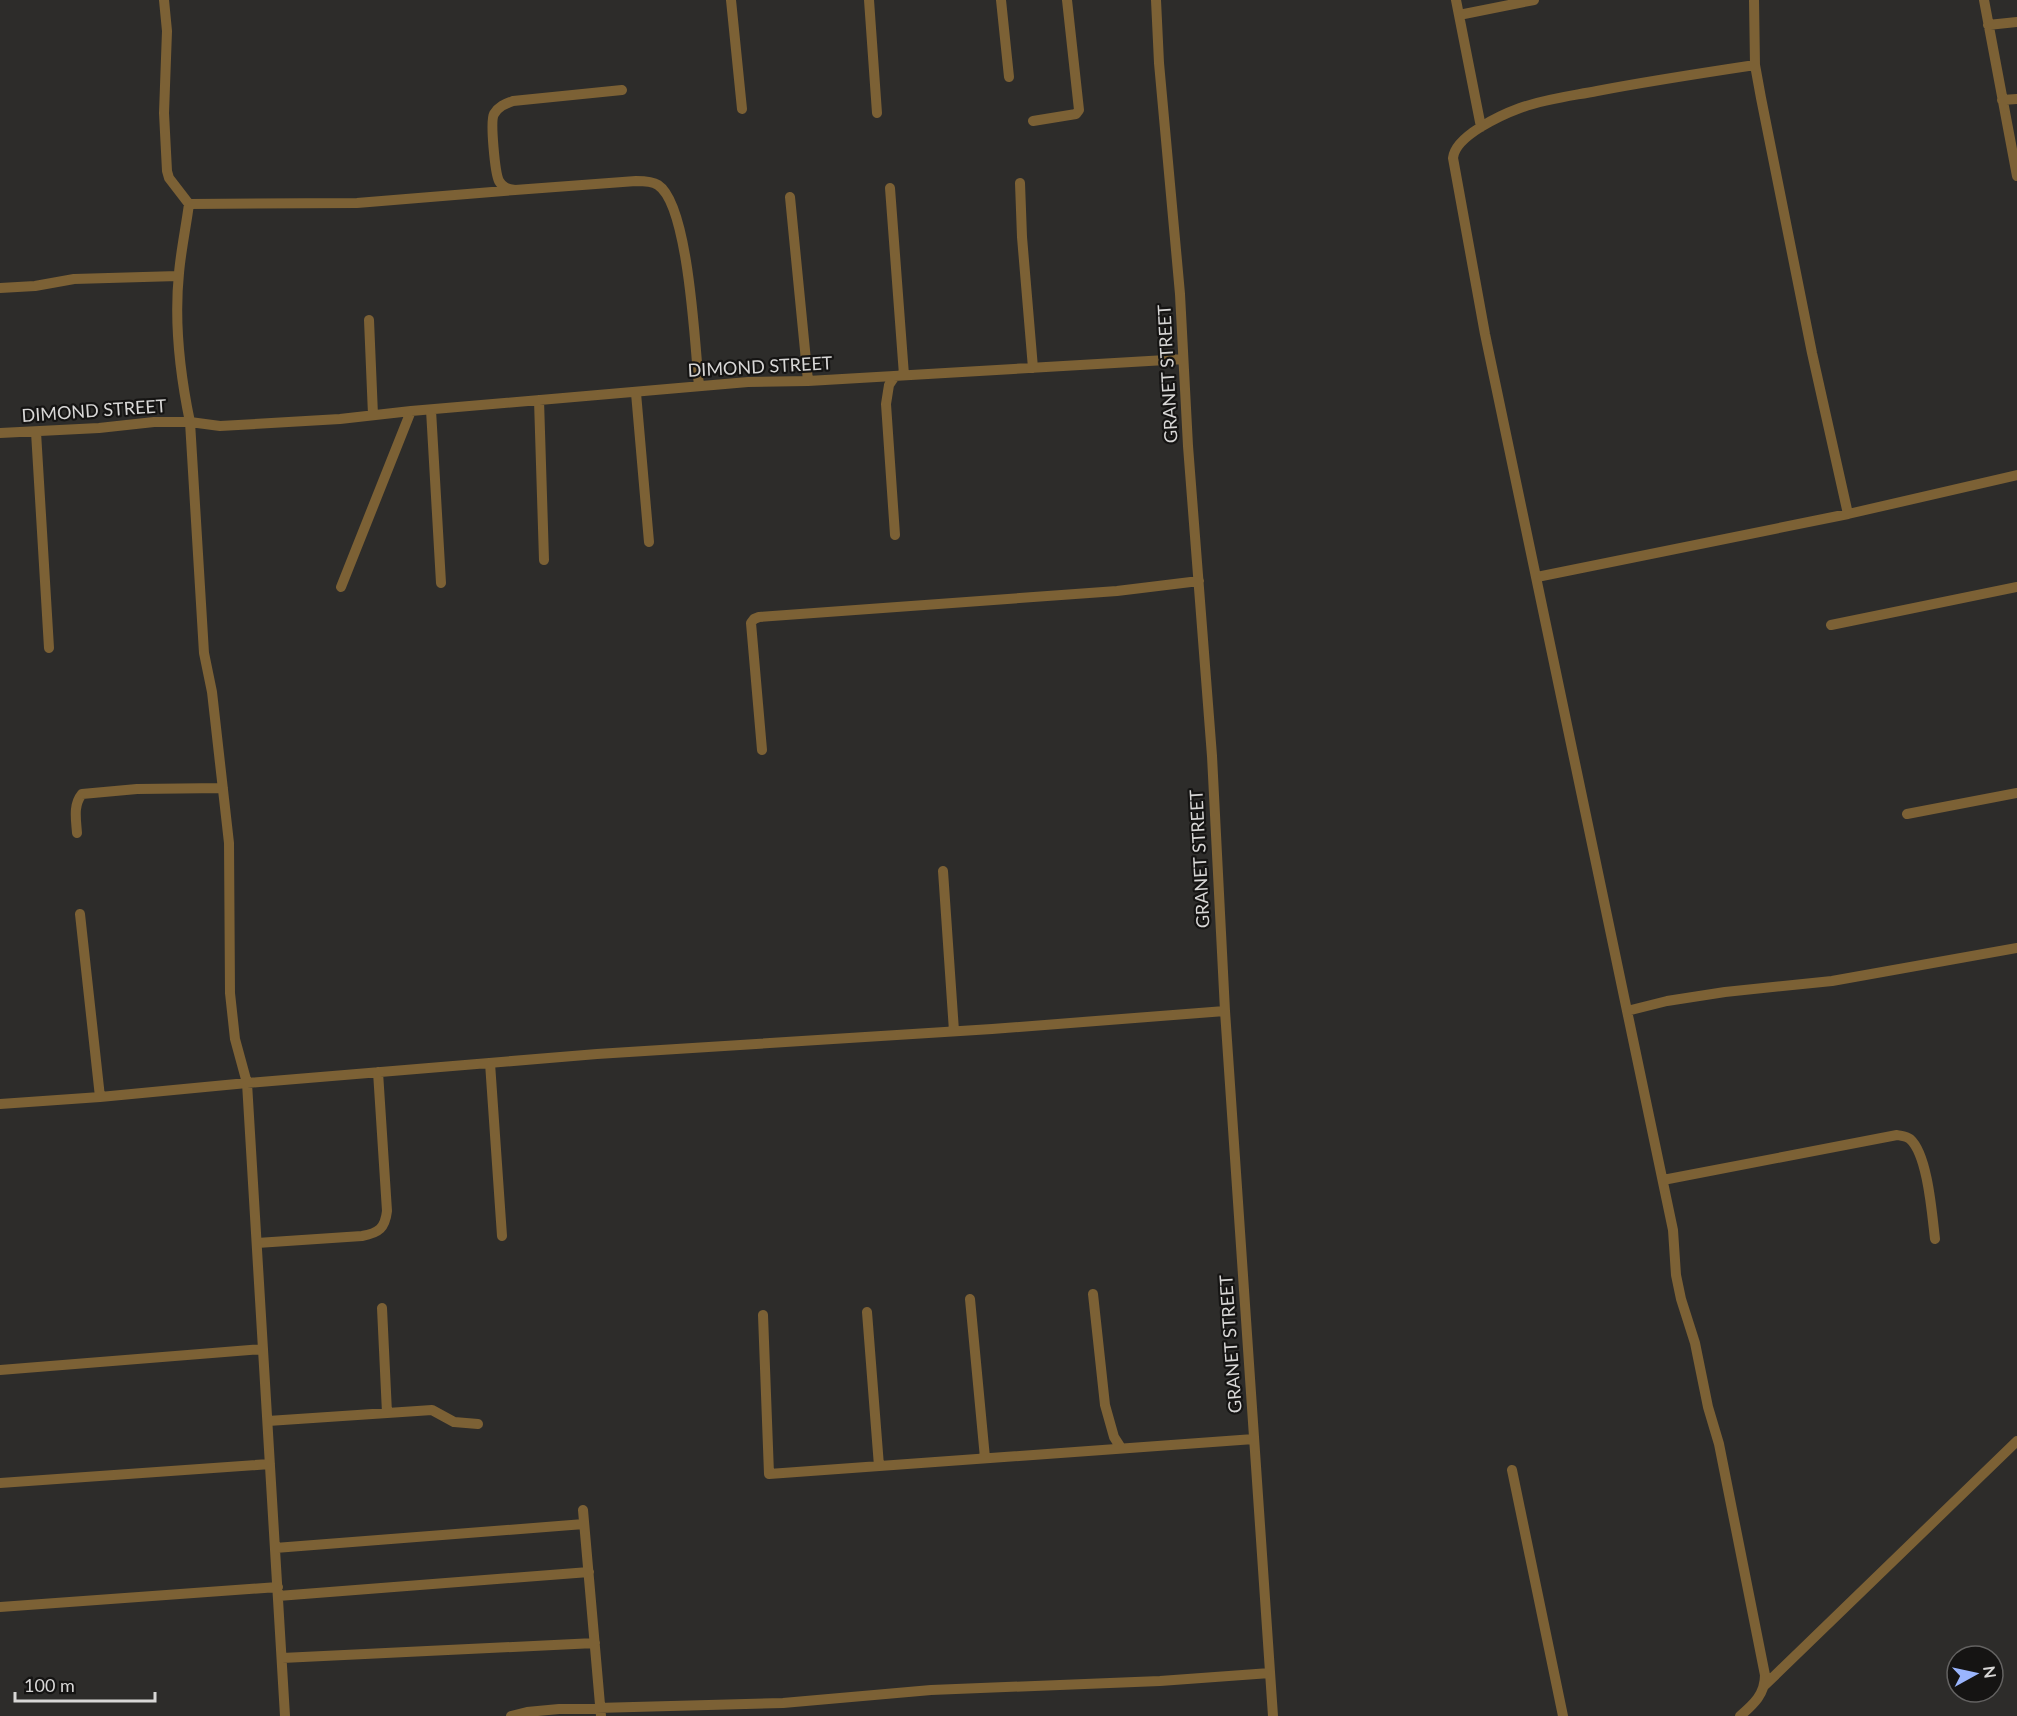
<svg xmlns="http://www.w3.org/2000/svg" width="2017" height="1716" viewBox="0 0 2017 1716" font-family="Lato,sans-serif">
<rect width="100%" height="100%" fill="#2d2c2a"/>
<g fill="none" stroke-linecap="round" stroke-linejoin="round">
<path stroke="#7c6135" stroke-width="10" d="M 164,0 L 167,31 L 164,113 L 167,171 L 169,178 L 189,204
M 731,0 L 742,109
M 869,0 L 877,113
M 1001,0 L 1009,77
M 1156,0 L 1159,63 L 1180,294 L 1188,446 L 1212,756 L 1225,1011 L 1273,1716
M 1456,0 L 1481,127
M 1754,0 L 1755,65 L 1761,98 L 1812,353 L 1848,514
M 1984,0 L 2017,176
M 1459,15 L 1534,0
M 1988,25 L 2017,22
M 622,90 L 513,101 C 505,104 499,106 494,114 C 490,121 495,173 499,181 C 503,188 508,189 515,190 L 636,181 C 643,181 652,181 658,185 C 689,205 695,348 699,386
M 2002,100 L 2017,99
M 1033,121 L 1076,114 L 1079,110 L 1067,0
M 1020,183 L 1022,237 L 1033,368
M 890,188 L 904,375
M 790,197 L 808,381
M 0,288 L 35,286 L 74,279 L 178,276
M 369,320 L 373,415
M 636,393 L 649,542
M 539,400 L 544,560
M 431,410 L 441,583
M 36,432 L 49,648
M 0,433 L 99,428 L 154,422 L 190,422 L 220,426 L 340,419 L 411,411 L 748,382 L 808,381 L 1183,359
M 895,535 L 886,404 L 889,385 L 895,376
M 1537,577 L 1848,514 L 2017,475
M 341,587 L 411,411
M 1831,625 L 2017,587
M 762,750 L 751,623 L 754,619 L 759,617 L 1117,591 L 1199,581
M 1907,814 L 2017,793
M 77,833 C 76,819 73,805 82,794 L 137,789 L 223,788
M 943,871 L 954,1031
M 80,914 L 100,1097
M 1627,1011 L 1667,1001 L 1725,992 L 1832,981 L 2017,948
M 490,1063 L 502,1236
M 0,1104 L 100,1097 L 247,1083 L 597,1054 L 992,1029 L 1225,1011
M 1663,1180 L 1897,1135 C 1901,1136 1906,1136 1910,1139 C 1928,1155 1932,1215 1935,1239
M 257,1243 L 362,1236 C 379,1233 385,1228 387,1211 L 378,1072
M 1093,1294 L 1105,1405 L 1114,1437 L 1121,1448
M 970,1299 L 985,1458
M 382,1308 L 387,1413
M 867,1312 L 879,1466
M 763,1315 L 769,1474 L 1254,1439
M 0,1370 L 263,1349
M 268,1421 L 432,1410 L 454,1422 L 478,1424
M 1512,1470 L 1563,1716
M 0,1483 L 270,1464
M 583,1510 L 601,1716
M 275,1548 L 584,1524
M 278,1596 L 589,1572
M 0,1607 L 278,1587
M 282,1658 L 595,1643
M 1765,1685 L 2017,1441
M 285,1716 L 247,1083 L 235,1039 L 230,993 L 229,843 L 212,692 L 204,653 L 190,422 C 180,374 174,322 179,273 C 181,250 186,227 189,204 L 357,203 L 515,190
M 511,1716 L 527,1712 L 559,1709 L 783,1703 L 931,1690 L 1160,1681 L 1270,1673
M 1740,1716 C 1754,1704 1765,1694 1765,1675 L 1719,1444 L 1708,1407 L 1695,1343 L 1681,1299 L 1676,1275 L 1673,1230 L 1485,334 L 1453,158 C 1455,136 1501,115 1520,108 C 1545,99 1571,96 1597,91 C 1649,81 1702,73 1755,65"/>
</g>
<g text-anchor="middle" stroke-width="4.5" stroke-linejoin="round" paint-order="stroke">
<g font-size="18" fill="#d8d7d6" stroke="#151413">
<text transform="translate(760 367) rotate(-3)" y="6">DIMOND STREET</text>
<text transform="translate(1168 374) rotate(-93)" y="6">GRANET STREET</text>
<text transform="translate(94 411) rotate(-4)" y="6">DIMOND STREET</text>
<text transform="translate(1200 859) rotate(-93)" y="6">GRANET STREET</text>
<text transform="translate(1231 1344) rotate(-94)" y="6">GRANET STREET</text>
</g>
</g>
<g transform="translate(1975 1674) rotate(82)"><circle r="28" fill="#151413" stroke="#636261" stroke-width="1.5"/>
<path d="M0-4.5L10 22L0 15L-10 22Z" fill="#9ab5fd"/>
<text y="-9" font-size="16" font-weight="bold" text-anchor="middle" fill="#d8d7d6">N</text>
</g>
<path d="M15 1692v9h140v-9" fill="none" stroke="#d8d7d6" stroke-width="3"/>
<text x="24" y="1692" font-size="18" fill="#d8d7d6" stroke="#151413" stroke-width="4.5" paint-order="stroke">100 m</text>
</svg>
